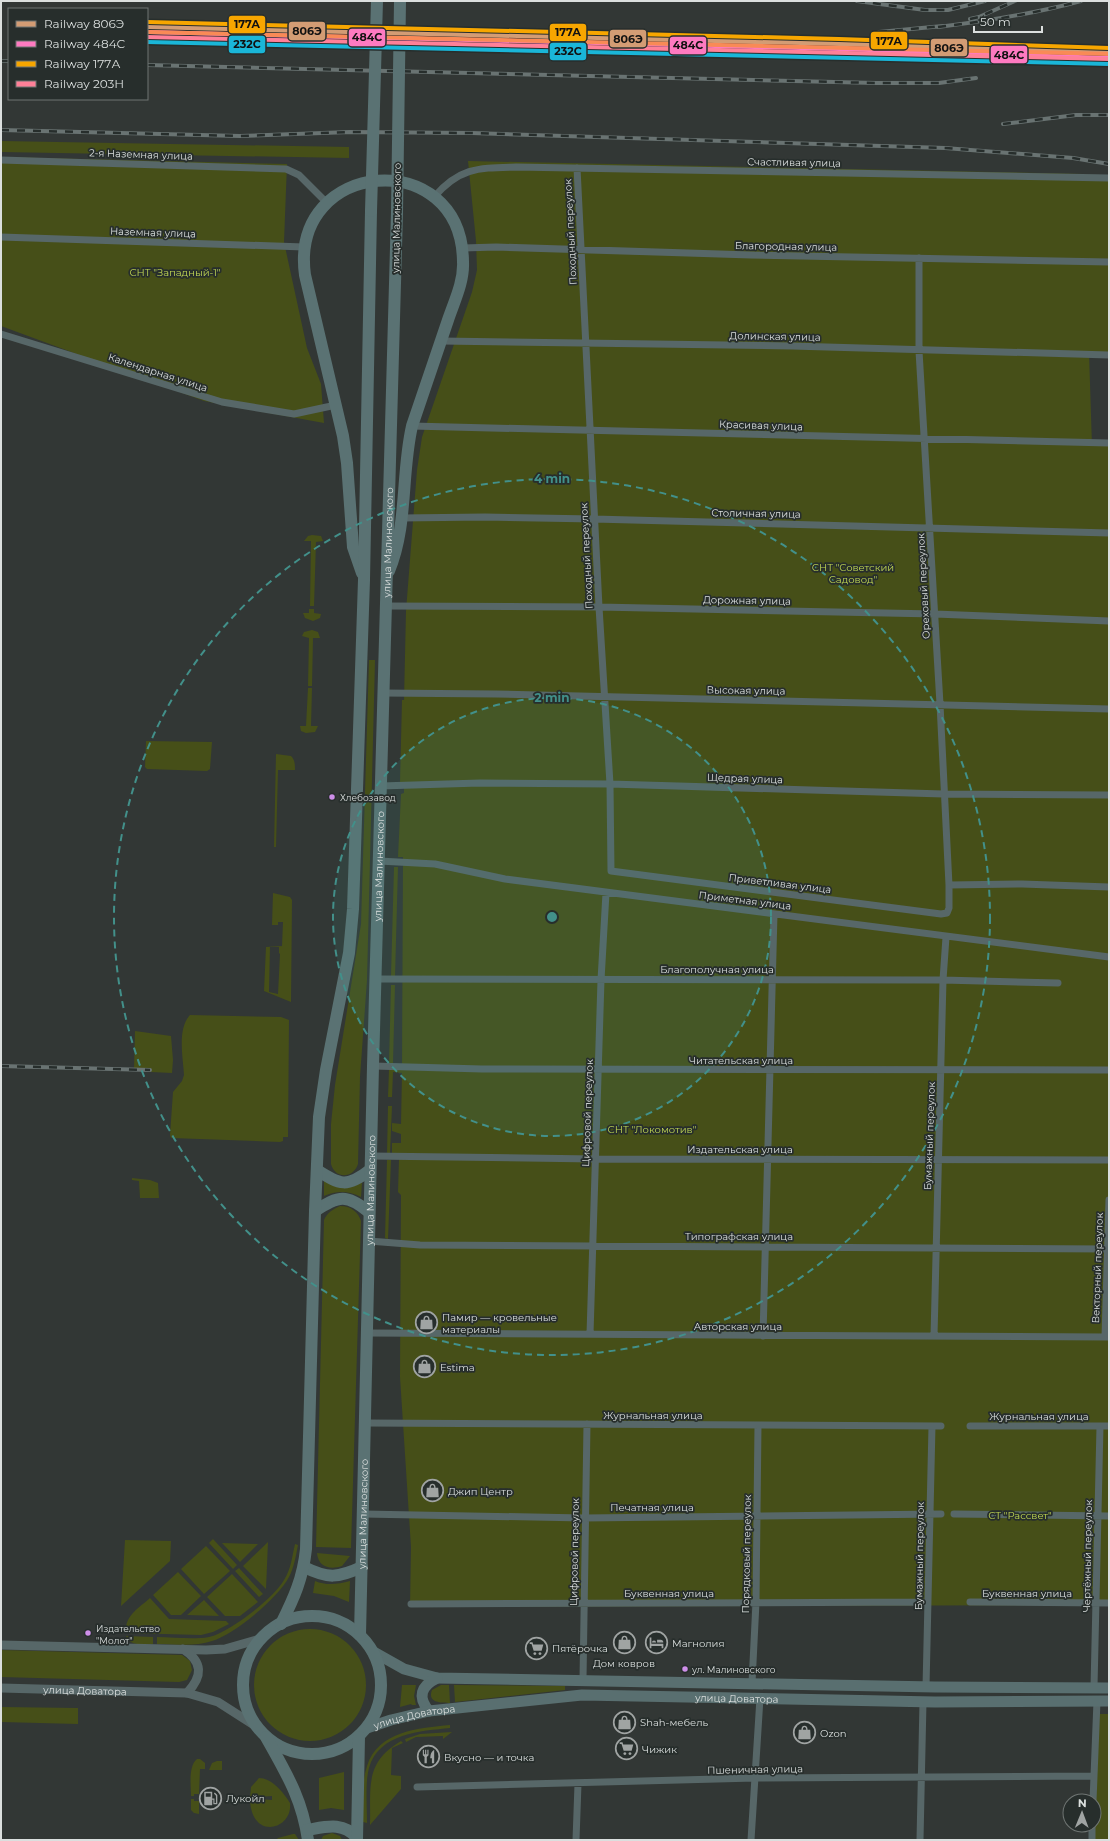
<svg xmlns="http://www.w3.org/2000/svg" width="1110" height="1841" viewBox="0 0 1110 1841" font-family="Montserrat,sans-serif">
<rect width="100%" height="100%" fill="#323735"/>
<path fill="#464f18" fill-rule="evenodd" d="M 1,141 L 349,147 L 349,158 L 1,152 Z
M 1,157 L 287,164 L 284,242 L 307,348 L 321,384 L 324,423 L 204,401 L 1,326 Z
M 468,161 L 1084,174 L 1109,179 L 1109,352 L 1089,352 L 1092,446 L 1109,446 L 1109,1605 L 410,1607 L 411,1547 L 400,1377 L 401,1195 L 398,1192 L 399,1159 L 392,1154 L 392,1143 L 401,1143 L 401,1134 L 392,1131 L 392,1123 L 401,1124 L 402,1073 L 393,1072 L 392,1097 L 388,1097 L 389,1069 L 402,1069 L 403,857 L 398,857 L 401,794 L 404,793 L 404,782 L 400,782 L 402,700 L 404,700 L 406,611 L 417,470 L 422,437 L 472,292 L 477,270 L 476,241 Z
M 312,535 L 321,536 L 323,541 L 316,542 L 314,606 L 310,606 L 311,541 L 304,541 L 308,536 Z
M 309,609 L 314,609 L 314,613 L 321,614 L 320,618 L 313,621 L 305,618 L 303,613 L 309,613 Z
M 312,630 L 318,632 L 320,638 L 313,638 L 312,686 L 308,686 L 309,638 L 302,636 L 304,632 Z
M 369,660 L 375,660 L 367,980 L 360,1077 L 358,1164 C 353,1179 335,1179 331,1164 L 331,1124 L 335,1085 L 361,924 Z
M 308,688 L 312,688 L 311,726 L 318,726 L 315,732 L 306,733 L 301,731 L 300,726 L 306,726 Z
M 146,741 L 212,742 L 210,769 L 207,771 L 147,769 L 145,767 Z
M 276,754 L 291,756 C 295,760 295,765 295,770 L 278,770 L 276,847 L 274,847 Z
M 394,867 L 398,867 L 395,977 L 391,976 Z
M 273,893 L 290,897 L 292,900 L 291,1002 L 264,991 L 266,947 L 282,946 L 283,922 L 278,922 L 278,925 L 272,925 ZM 270,947 L 279,947 L 279,953 L 280,954 L 278,994 L 269,992 Z
M 391,985 L 395,985 L 393,1063 L 389,1063 Z
M 190,1015 L 281,1017 L 289,1020 L 288,1137 L 283,1137 L 283,1141 L 280,1142 L 171,1138 L 170,1135 L 173,1092 L 182,1081 L 184,1075 C 183,1057 177,1029 190,1015 Z
M 135,1031 L 171,1036 L 173,1060 L 172,1073 L 151,1072 L 151,1070 L 134,1069 Z
M 388,1106 L 392,1106 L 390,1154 L 387,1154 Z
M 387,1160 L 391,1160 L 388,1239 L 385,1238 Z
M 132,1178 L 150,1180 L 158,1183 L 159,1198 L 140,1198 L 139,1181 L 132,1180 Z
M 324,1180 L 362,1182 L 361,1197 C 349,1191 337,1190 324,1196 Z
M 340,1206 C 351,1206 358,1212 361,1221 L 351,1548 L 316,1547 L 324,1220 C 327,1213 333,1209 340,1206 Z
M 213,1539 L 237,1565 L 233,1569 L 209,1543 Z
M 125,1540 L 171,1541 L 170,1561 L 121,1606 Z
M 268,1542 L 266,1589 L 243,1566 Z
M 222,1543 L 258,1544 L 240,1562 Z
M 295,1544 L 298,1545 C 296,1555 294,1568 289,1577 C 278,1598 235,1634 212,1641 C 195,1647 175,1644 157,1644 L 157,1637 C 174,1637 193,1640 209,1637 C 230,1632 274,1598 284,1580 C 291,1569 292,1557 295,1544 Z
M 206,1546 L 230,1571 L 204,1594 L 181,1569 Z
M 317,1553 L 350,1556 L 342,1566 C 330,1570 318,1567 317,1553 Z
M 239,1568 L 263,1594 L 259,1597 L 235,1571 Z
M 178,1572 L 201,1596 L 181,1615 L 171,1615 L 153,1595 Z
M 232,1574 L 258,1602 L 240,1616 L 225,1616 L 207,1597 Z
M 315,1581 C 327,1586 338,1584 350,1581 L 349,1602 L 334,1596 L 313,1593 Z
M 150,1598 L 169,1619 L 226,1621 L 229,1624 L 213,1632 L 201,1635 L 126,1633 C 124,1616 139,1608 150,1598 Z
M 204,1600 L 219,1616 L 187,1615 Z
M254 1685a56 56 0 1 1 112 0a56 56 0 1 1-112 0Z
M 126,1636 L 153,1637 L 153,1644 C 144,1644 130,1647 126,1636 Z
M 1,1650 L 182,1655 L 190,1661 L 192,1670 L 187,1680 L 179,1682 L 1,1677 Z
M 402,1685 L 416,1685 L 414,1696 L 416,1705 L 412,1705 L 411,1704 L 400,1707 Z
M 441,1685 L 449,1685 L 450,1703 C 441,1703 427,1703 432,1690 Z
M 454,1685 L 565,1686 L 565,1690 L 455,1702 Z
M 1,1707 L 78,1708 L 78,1724 L 1,1722 Z
M 1095,1714 L 1109,1714 L 1109,1840 L 1089,1840 L 1094,1825 Z
M 450,1725 L 450,1728 C 421,1731 379,1733 369,1768 C 365,1783 367,1807 367,1823 L 363,1822 C 363,1804 361,1784 367,1766 C 378,1731 419,1728 450,1725 Z
M 452,1732 L 443,1739 L 443,1736 L 416,1737 L 406,1742 L 405,1739 L 420,1734 Z
M 401,1741 L 403,1743 L 392,1748 L 391,1775 L 401,1776 L 401,1789 L 370,1825 C 371,1787 364,1763 401,1741 Z
M 197,1759 L 200,1759 L 205,1763 L 205,1769 L 200,1769 L 199,1794 L 194,1794 L 194,1796 L 191,1796 C 191,1786 188,1766 197,1759 Z
M 217,1761 L 222,1761 L 222,1770 L 209,1770 L 212,1763 Z
M 344,1772 L 344,1810 L 331,1808 L 319,1810 L 319,1778 Z
M 259,1778 C 272,1778 284,1793 290,1803 C 293,1830 251,1841 250,1799 L 256,1799 L 257,1802 L 258,1801 L 259,1799 L 272,1800 L 272,1796 L 259,1797 L 258,1794 L 257,1794 L 256,1797 L 250,1797 L 251,1787 Z
M 191,1799 L 194,1799 L 194,1801 L 199,1801 L 199,1814 L 194,1813 L 191,1810 Z
M 332,1833 L 340,1836 L 342,1840 L 321,1840 L 323,1836 Z
M 293,1834 L 295,1834 L 299,1840 L 276,1840 L 278,1838 Z"/>
<g fill="none" stroke-linecap="round" stroke-linejoin="round">
<path stroke="#576768" stroke-width="7" d="M 1,160 L 286,169 L 299,175 L 327,203
M 577,168 L 599,607 L 610,784 L 611,871 L 941,914 L 947,913 L 949,908 L 949,885 L 940,704 L 919,351 L 919,258
M 434,197 C 460,167 479,168 516,167 L 1109,178
M 1,237 L 304,247
M 463,248 L 496,247 L 751,255 L 1109,262
M 1,334 L 222,402 L 294,414 L 336,405
M 441,341 L 792,346 L 1109,355
M 412,426 L 1109,443
M 401,518 L 485,517 L 594,519 L 1109,533
M 385,606 L 599,607 L 935,614 L 1109,621
M 382,693 L 496,694 L 1109,709
M 380,786 L 480,783 L 610,784 L 943,794 L 1109,795
M 379,861 L 435,864 L 505,879 L 1109,957
M 949,885 L 1022,884 L 1109,887
M 376,979 L 943,980 L 1058,983
M 373,1066 L 482,1069 L 1109,1070
M 371,1156 L 595,1159 L 1109,1160
M 369,1241 L 420,1245 L 1109,1249
M 366,1333 L 1109,1337
M 590,1334 L 601,980 L 606,893
M 763,1336 L 774,914
M 934,1336 L 943,980 L 946,937
M 1105,1337 L 1109,1200
M 365,1423 L 941,1426
M 970,1426 L 1109,1426
M 363,1514 L 584,1518 L 941,1514
M 954,1514 L 1109,1516
M 970,1602 L 1109,1603
M 411,1604 L 927,1602
M 583,1680 L 587,1424
M 752,1683 L 756,1602 L 758,1425
M 926,1687 L 932,1426
M 1094,1687 L 1100,1426
M 417,1787 L 755,1778 L 1094,1776
M 1093,1801 L 1097,1701
M 576,1840 L 578,1784
M 751,1840 L 760,1698
M 920,1840 L 923,1702
M 1092,1840 L 1092,1825"/>
<g stroke="#576768" stroke-width="9">
<path d="M 1,1645 L 206,1650 L 225,1649 L 260,1639"/>
<path d="M 183,1649 C 203,1662 203,1676 187,1693"/>
<path id="s1" d="M 1,1688 L 187,1693 L 218,1702 L 257,1727"/>
</g>
<g stroke="#596f70" stroke-width="11">
<path d="M 372,1651 L 404,1669 L 437,1678 L 935,1687 L 1109,1688"/>
<path d="M 429,1711 C 417,1697 421,1686 437,1678"/>
<path id="s2" d="M 367,1728 L 391,1720 L 429,1711 L 582,1695 L 935,1702 L 1109,1701"/>
</g>
<g stroke="#5a7273" stroke-width="12">
<path d="M 362,573 L 353,547 L 347,463 L 343,436 L 305,275 C 289,158 462,145 463,262 C 464,282 454,302 448,320 C 436,356 424,391 412,426 C 401,474 408,525 389,571"/>
<path d="M 317,1170 C 340,1185 347,1188 370,1170"/>
<path d="M 315,1211 C 339,1195 347,1194 369,1212"/>
<path d="M 304,1567 C 328,1579 338,1578 362,1567"/>
<circle cx="312" cy="1685" r="69"/>
<path d="M 281,1624 C 294,1598 303,1578 306,1549 L 315,1211 L 319,1117 L 326,1070 L 349,953 L 353,909 L 364,580 L 371,211"/>
<path id="s3" d="M 360,1635 L 373,1066 L 397,212"/>
<path d="M 266,1737 C 286,1773 302,1798 308,1840"/>
<path d="M 307,1830 C 325,1827 343,1821 357,1838"/>
<path d="M 357,1840 L 359,1737"/>
</g>
<defs>
<path id="rail" d="M 857,1 L 925,10 L 948,10 L 985,1
M 970,19 L 979,17 L 1015,1
M 938,27 C 988,21 1033,14 1081,1
M 879,32 L 943,26
M 1,61 L 9,61
M 147,65 L 876,83 L 939,83 L 976,78
M 1003,124 L 1076,115 L 1109,115
M 1,130 L 240,136 L 350,132 L 472,133 L 945,148 L 1073,158 L 1109,164
M 1,1066 L 150,1070"/>
</defs>
<use href="#rail" stroke="#697372" stroke-width="4"/>
<use href="#rail" stroke="#272e2c" stroke-width="2.5" stroke-dasharray="8" stroke-linecap="butt"/>
<path stroke="#5a7273" stroke-width="12" d="M 371,211 L 377,1
M 397,212 L 400,1"/>
<defs>
<path id="rail-1" d="M 147,27 L 839,44 L 1109,53"/>
<path id="rail-2" d="M 147,32 L 839,49 L 1109,58"/>
<path id="rail-3" d="M 147,22 L 839,39 L 1109,48"/>
<path id="rail-4" d="M 147,37 L 1109,59"/>
<path id="rail-5" d="M 147,42 L 1109,64"/>
<path id="rail-6" d="M 147,32 L 1109,54"/>
</defs>
<use href="#rail-1" stroke="#272e2c" stroke-width="7"/>
<use href="#rail-2" stroke="#272e2c" stroke-width="7"/>
<use href="#rail-3" stroke="#272e2c" stroke-width="7"/>
<use href="#rail-4" stroke="#272e2c" stroke-width="7"/>
<use href="#rail-5" stroke="#272e2c" stroke-width="7"/>
<use href="#rail-6" stroke="#272e2c" stroke-width="7"/>
<use href="#rail-1" stroke="#d39c74" stroke-width="4"/>
<use href="#rail-2" stroke="#fe7ac1" stroke-width="4"/>
<use href="#rail-3" stroke="#f7a600" stroke-width="4"/>
<use href="#rail-4" stroke="#ff8098" stroke-width="4"/>
<use href="#rail-5" stroke="#1ab6d8" stroke-width="4"/>
<use href="#rail-6" stroke="#f98a56" stroke-width="4"/>
</g>
<circle cx="552" cy="917" r="219" fill="#42908a" fill-opacity=".12"/>
<g fill="none" stroke="#42908a" stroke-width="2" stroke-dasharray="7 5">
<circle cx="552" cy="917" r="219"/>
<circle cx="552" cy="917" r="438"/>
</g>
<defs>
<symbol id="shop-ring" viewBox="-11 -11 22 22"><circle r="9.5" fill="#272e2c" stroke="#a0a4a3" stroke-width="1.5"/><path d="M-5-2.5h2.3a2.7 3.5 0 0 1 5.4 0H5L5.5 6h-11ZM-1.5-2.5h3a1.5 2.3 0 0 0-3 0Z" fill="#a0a4a3"/></symbol>
<symbol id="hotel-ring" viewBox="-11 -11 22 22"><circle r="9.5" fill="#272e2c" stroke="#a0a4a3" stroke-width="1.5"/><path d="M-6-4.5h1.5V1H6V5H4.5V3h-9V5H-6ZM-4 0a1.8 1.8 0 1 1 3.6 0ZM.5 0V-2.5h3Q6-2.5 6 0Z" fill="#a0a4a3"/></symbol>
<symbol id="supermarket-ring" viewBox="-11 -11 22 22"><circle r="9.5" fill="#272e2c" stroke="#a0a4a3" stroke-width="1.5"/><path d="M-6-5.5h2.5l.6 2H6L4.5 2H-2.5L-4.4-4H-6ZM-1.5 3.2a1.3 1.3 0 1 0 .1 0ZM3 3.2a1.3 1.3 0 1 0 .1 0Z" fill="#a0a4a3"/></symbol>
<symbol id="restaurant-ring" viewBox="-11 -11 22 22"><circle r="9.5" fill="#272e2c" stroke="#a0a4a3" stroke-width="1.5"/><path d="M-5-6h1v4h1v-4h1v4h1v-4h1v5L-1.5 .5V6h-2V.5L-5-1ZM5-6V6H3V1.5H1.5Q1.5-4 5-6Z" fill="#a0a4a3"/></symbol>
<symbol id="fuel-ring" viewBox="-11 -11 22 22"><circle r="9.5" fill="#272e2c" stroke="#a0a4a3" stroke-width="1.5"/><path d="M-5.5-6h7V0h2V4h1.3V-2.5L3-4.5l.8-.8L6-3V5H2.5V1h-1V6h-7ZM-4.2-4.7v3.2H.2V-4.7Z" fill="#a0a4a3"/></symbol>
</defs>
<g fill-rule="evenodd">
<use href="#shop-ring" x="414" y="1310" width="25" height="25"/>
<use href="#shop-ring" x="412" y="1354" width="25" height="25"/>
<use href="#shop-ring" x="420" y="1478" width="25" height="25"/>
<use href="#shop-ring" x="612" y="1630" width="25" height="25"/>
<use href="#hotel-ring" x="644" y="1630" width="25" height="25"/>
<use href="#supermarket-ring" x="524" y="1636" width="25" height="25"/>
<use href="#shop-ring" x="612" y="1710" width="25" height="25"/>
<use href="#shop-ring" x="792" y="1720" width="25" height="25"/>
<use href="#supermarket-ring" x="614" y="1736" width="25" height="25"/>
<use href="#restaurant-ring" x="416" y="1744" width="25" height="25"/>
<use href="#fuel-ring" x="198" y="1786" width="25" height="25"/>
</g>
<g fill="#ce8fe9" stroke="#272e2c" stroke-width="1.5">
<circle cx="332" cy="797" r="3.5"/>
<circle cx="88" cy="1633" r="3.5"/>
<circle cx="685" cy="1669" r="3.5"/>
</g>
<g text-anchor="middle" stroke-width="3.5" stroke-linejoin="round" paint-order="stroke">
<g font-size="9" fill="#dbdfde" stroke="#272e2c" text-anchor="start">
<text x="340" y="801">Хлебозавод</text>
<text x="96" y="1632">Издательство<tspan x="96" dy="12">"Молот"</tspan></text>
<text x="692" y="1673">ул. Малиновского</text>
</g>
<g font-size="10" fill="#dbdfde" stroke="#272e2c">
<text transform="translate(141 154) rotate(2)" y="4">2-я Наземная улица</text>
<text transform="translate(794 162) rotate(1)" y="4">Счастливая улица</text>
<text transform="translate(396 218) rotate(-89)" y="4">улица Малиновского</text>
<text transform="translate(153 232) rotate(2)" y="4">Наземная улица</text>
<text transform="translate(570 232) rotate(-93)" y="4">Походный переулок</text>
<text transform="translate(786 246) rotate(1)" y="4">Благородная улица</text>
<text transform="translate(775 336) rotate(1)" y="4">Долинская улица</text>
<text transform="translate(158 372) rotate(18)" y="4">Календарная улица</text>
<text transform="translate(761 425) rotate(2)" y="4">Красивая улица</text>
<text transform="translate(756 513) rotate(1)" y="4">Столичная улица</text>
<text dy="4" stroke="none"><textPath href="#s3" startOffset="1093">улица Малиновского</textPath></text>
<text transform="translate(586 556) rotate(-93)" y="4">Походный переулок</text>
<text transform="translate(923 586) rotate(-93)" y="4">Ореховый переулок</text>
<text transform="translate(747 600) rotate(1)" y="4">Дорожная улица</text>
<text transform="translate(746 690) rotate(1)" y="4">Высокая улица</text>
<text transform="translate(745 778) rotate(2)" y="4">Щедрая улица</text>
<text dy="4" stroke="none"><textPath href="#s3" startOffset="769">улица Малиновского</textPath></text>
<text transform="translate(780 883) rotate(7)" y="4">Приветливая улица</text>
<text transform="translate(745 900) rotate(7)" y="4">Приметная улица</text>
<text x="717" y="973">Благополучная улица</text>
<text x="741" y="1064">Читательская улица</text>
<text transform="translate(587 1113) rotate(-88)" y="4">Цифровой переулок</text>
<text transform="translate(929 1136) rotate(-88)" y="4">Бумажный переулок</text>
<text x="740" y="1153">Издательская улица</text>
<text dy="4" stroke="none"><textPath href="#s3" startOffset="445">улица Малиновского</textPath></text>
<text x="739" y="1240">Типографская улица</text>
<text transform="translate(1097 1268) rotate(-88)" y="4">Векторный переулок</text>
<text x="738" y="1330">Авторская улица</text>
<text x="653" y="1419">Журнальная улица</text>
<text x="1039" y="1420">Журнальная улица</text>
<text x="652" y="1511">Печатная улица</text>
<text dy="4" stroke="none"><textPath href="#s3" startOffset="121">улица Малиновского</textPath></text>
<text transform="translate(574 1552) rotate(-89)" y="4">Цифровой переулок</text>
<text transform="translate(746 1554) rotate(-89)" y="4">Порядковый переулок</text>
<text transform="translate(919 1556) rotate(-89)" y="4">Бумажный переулок</text>
<text transform="translate(1087 1556) rotate(-89)" y="4">Чертёжный переулок</text>
<text x="669" y="1597">Буквенная улица</text>
<text x="1027" y="1597">Буквенная улица</text>
<text dy="4" stroke="none"><textPath href="#s1" startOffset="84">улица Доватора</textPath></text>
<text dy="4" stroke="none"><textPath href="#s2" startOffset="373">улица Доватора</textPath></text>
<text dy="4" stroke="none"><textPath href="#s2" startOffset="49">улица Доватора</textPath></text>
<text transform="translate(755 1769) rotate(-1)" y="4">Пшеничная улица</text>
</g>
<g font-size="10" fill="#c3d954" stroke="#272e2c">
<text x="175" y="276">СНТ "Западный-1"</text>
<text x="853" y="571">СНТ "Советский<tspan x="853" dy="12">Садовод"</tspan></text>
<text x="652" y="1133">СНТ "Локомотив"</text>
<text x="1020" y="1519">СТ "Рассвет"</text>
</g>
<g font-size="10" fill="#dbdfde" stroke="#272e2c" text-anchor="start">
<text x="442" y="1321">Памир — кровельные<tspan x="442" dy="12">материалы</tspan></text>
<text x="440" y="1371">Estima</text>
<text x="448" y="1495">Джип Центр</text>
<text x="672" y="1647">Магнолия</text>
<text x="552" y="1652">Пятёрочка</text>
<text x="624" y="1667" text-anchor="middle">Дом ковров</text>
<text x="640" y="1726">Shah-мебель</text>
<text x="820" y="1737">Ozon</text>
<text x="642" y="1753">Чижик</text>
<text x="444" y="1761">Вкусно — и точка</text>
<text x="226" y="1802">Лукойл</text>
</g>
</g>
<circle cx="552" cy="917" r="6" fill="#42908a" stroke="#272e2c" stroke-width="2"/>
<g font-size="12" text-anchor="middle" font-weight="bold" fill="#42908a" stroke="#272e2c" stroke-width="3.5" stroke-linejoin="round" paint-order="stroke">
<text x="552" y="483">4 min</text>
<text x="552" y="702">2 min</text>
</g>
<g stroke="#272e2c" stroke-width="1.5">
<rect x="228" y="15" width="38" height="19" rx="4" fill="#f7a600"/>
<rect x="288" y="21" width="38" height="20" rx="4" fill="#d39c74"/>
<rect x="549" y="23" width="38" height="19" rx="4" fill="#f7a600"/>
<rect x="348" y="28" width="38" height="19" rx="4" fill="#fe7ac1"/>
<rect x="609" y="29" width="38" height="19" rx="4" fill="#d39c74"/>
<rect x="870" y="31" width="38" height="19" rx="4" fill="#f7a600"/>
<rect x="228" y="35" width="38" height="19" rx="4" fill="#1ab6d8"/>
<rect x="669" y="36" width="38" height="19" rx="4" fill="#fe7ac1"/>
<rect x="930" y="38" width="38" height="19" rx="4" fill="#d39c74"/>
<rect x="549" y="42" width="38" height="19" rx="4" fill="#1ab6d8"/>
<rect x="990" y="45" width="38" height="19" rx="4" fill="#fe7ac1"/>
</g>
<g font-size="11" text-anchor="middle" font-weight="bold" fill="#111">
<text x="247" y="28">177А</text>
<text x="307" y="35">806Э</text>
<text x="568" y="36">177А</text>
<text x="367" y="41">484С</text>
<text x="628" y="43">806Э</text>
<text x="889" y="45">177А</text>
<text x="247" y="48">232C</text>
<text x="688" y="49">484С</text>
<text x="949" y="52">806Э</text>
<text x="568" y="55">232C</text>
<text x="1009" y="59">484С</text>
</g>
<rect width="1110" height="1841" fill="none" stroke="#dbdfde" stroke-width="4"/>
<rect x="8" y="8" width="140" height="92" fill="#272e2c" stroke="#6f7573"/>
<rect x="16" y="21" width="20" height="6" fill="#d39c74" stroke="#6f7573"/>
<text x="44" y="28" font-size="12" fill="#dbdfde">Railway 806Э</text>
<rect x="16" y="41" width="20" height="6" fill="#fe7ac1" stroke="#6f7573"/>
<text x="44" y="48" font-size="12" fill="#dbdfde">Railway 484С</text>
<rect x="16" y="61" width="20" height="6" fill="#f7a600" stroke="#6f7573"/>
<text x="44" y="68" font-size="12" fill="#dbdfde">Railway 177А</text>
<rect x="16" y="81" width="20" height="6" fill="#ff8098" stroke="#6f7573"/>
<text x="44" y="88" font-size="12" fill="#dbdfde">Railway 203Н</text>
<g transform="translate(1082 1813) rotate(1)"><circle r="19" fill="#272e2c" stroke="#6f7573"/>
<path d="M0-3L7 15L0 10L-7 15Z" fill="#a0a4a3"/>
<text y="-6" font-size="11" font-weight="bold" text-anchor="middle" fill="#dbdfde">N</text>
</g>
<path d="M974 26v6h68v-6" fill="none" stroke="#dbdfde" stroke-width="2"/>
<text x="980" y="26" font-size="12" fill="#dbdfde" stroke="#272e2c" stroke-width="3" paint-order="stroke">50 m</text>
</svg>
